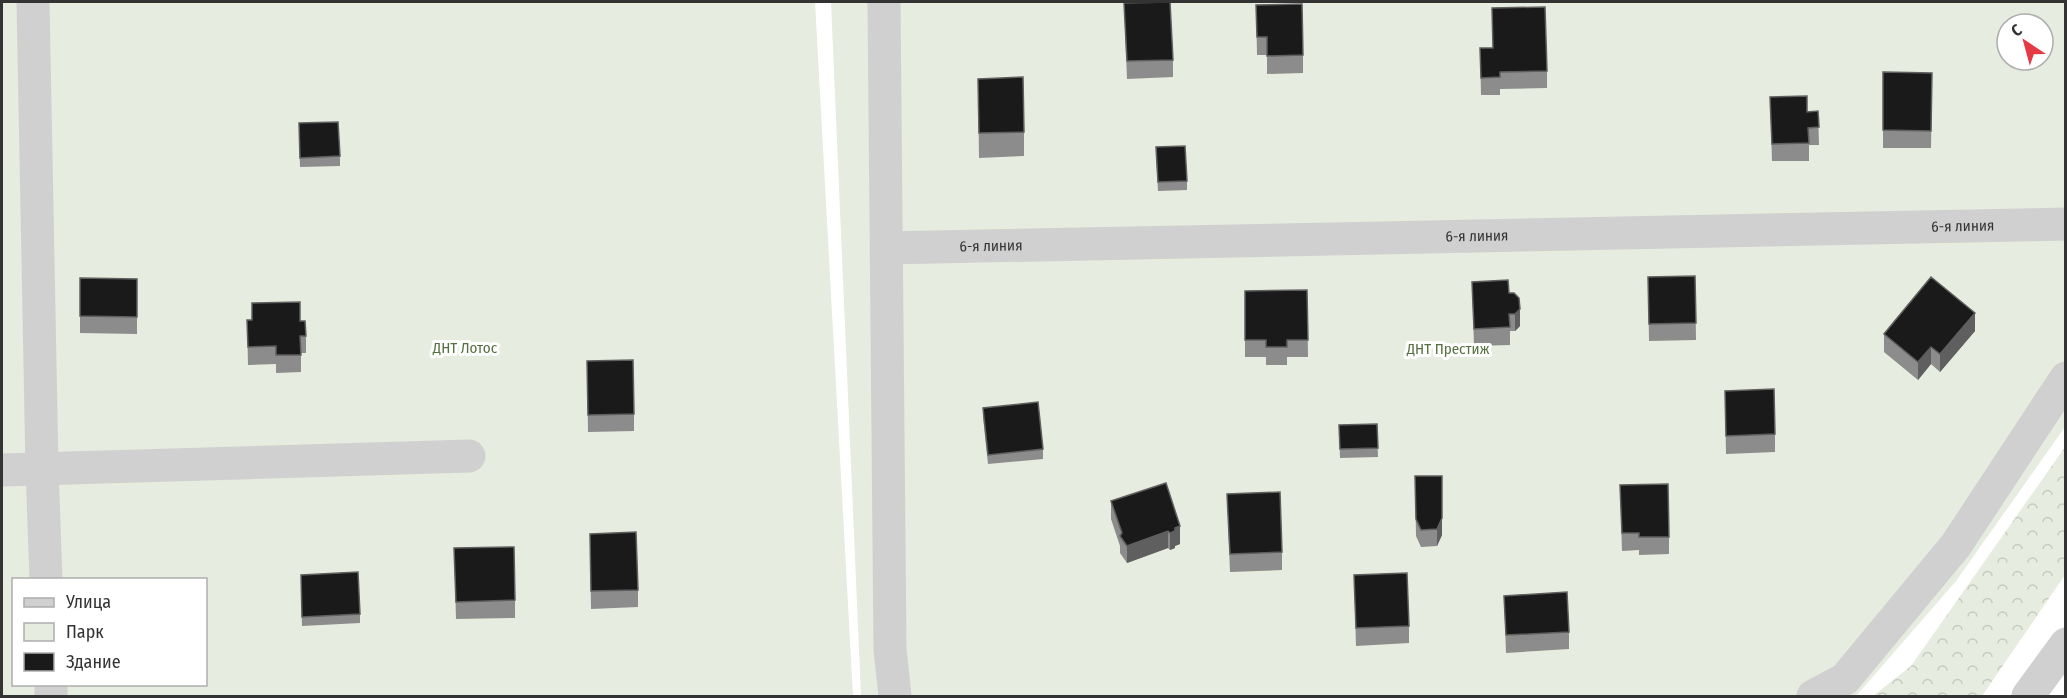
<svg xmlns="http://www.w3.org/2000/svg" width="2067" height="698" viewBox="0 0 2067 698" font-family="'Fira Sans Condensed',sans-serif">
<defs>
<pattern id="forest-crowns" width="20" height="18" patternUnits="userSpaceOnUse" patternTransform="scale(1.5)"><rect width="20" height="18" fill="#e6ecdf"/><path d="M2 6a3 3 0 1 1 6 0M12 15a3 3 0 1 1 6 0" fill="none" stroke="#c6cbc0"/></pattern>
</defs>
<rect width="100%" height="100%" fill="#fff"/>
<path fill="url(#forest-crowns)" d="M 2065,447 L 2065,575 L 1982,696 L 1873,696 L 1911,666 Z"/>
<path fill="#e6ecdf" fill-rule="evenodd" d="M 2,2 L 815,2 L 853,696 L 2,696 ZM 14,580 L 206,580 L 206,684 L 14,684 Z
M 831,2 L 2065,2 L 2065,427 L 1956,581 L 1856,696 L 861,696 ZM 2007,24 L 2043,24 L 2043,60 L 2007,60 Z"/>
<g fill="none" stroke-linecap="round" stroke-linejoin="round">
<g stroke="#d0d0d0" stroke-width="33">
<path d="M 33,2 L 42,468 L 46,580"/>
<path d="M 884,2 L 890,649 L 895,696"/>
<path id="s1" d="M 887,248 L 2066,224"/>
<path d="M 2,470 L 469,456"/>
<path d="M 51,684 L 51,696"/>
<path d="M 1813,696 L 1845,679 L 1956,545 L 2066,378"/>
<path d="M 2028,696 L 2066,644"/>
</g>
</g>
<path fill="#8c8c8c" d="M 1124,3 L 1173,60 L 1173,77 L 1127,79 Z
M 1256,5 L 1303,55 L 1303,73 L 1267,74 L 1267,55 L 1257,55 Z
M 1480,48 L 1547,71 L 1547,88 L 1500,89 L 1500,95 L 1481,95 Z
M 1883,72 L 1932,73 L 1931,148 L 1883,148 Z
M 978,79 L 1024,132 L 1024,156 L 979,158 Z
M 1770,97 L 1807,112 L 1818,111 L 1819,145 L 1809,145 L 1809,161 L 1772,161 Z
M 299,132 L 340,156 L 340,166 L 300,167 Z
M 1156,156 L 1187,181 L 1187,190 L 1158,191 Z
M 1695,276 L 1696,340 L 1649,341 L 1648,277 Z
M 80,278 L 137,279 L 137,334 L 80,333 Z
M 1472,282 L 1509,293 L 1520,326 L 1515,331 L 1510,331 L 1510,345 L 1474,346 Z
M 1307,290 L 1308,357 L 1287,357 L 1287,365 L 1266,365 L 1266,357 L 1245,357 L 1245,291 Z
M 247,320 L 300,321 L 306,336 L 306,353 L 301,353 L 301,372 L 276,373 L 276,364 L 248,365 Z
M 1975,331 L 1940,372 L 1931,364 L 1918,380 L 1884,352 L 1884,334 Z
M 587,361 L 634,414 L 634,431 L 588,432 Z
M 1725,391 L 1775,434 L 1775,452 L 1726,454 Z
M 983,408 L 1043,449 L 1043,459 L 988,464 L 983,417 Z
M 1377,424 L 1378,457 L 1340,458 L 1339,425 Z
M 1415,476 L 1442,535 L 1437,546 L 1421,547 L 1416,536 Z
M 1166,483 L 1180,544 L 1175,546 L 1175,548 L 1170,550 L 1168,548 L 1127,563 L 1120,553 L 1120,546 L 1111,519 L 1111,501 Z
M 1620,485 L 1669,537 L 1669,554 L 1639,555 L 1639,550 L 1622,551 Z
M 1227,494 L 1282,552 L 1282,570 L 1230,572 Z
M 590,534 L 638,590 L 638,607 L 591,609 Z
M 454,548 L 515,600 L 515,618 L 456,619 Z
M 1354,575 L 1409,626 L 1409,643 L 1356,646 Z
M 301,584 L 360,614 L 360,623 L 302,626 Z
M 1504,596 L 1569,632 L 1569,649 L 1506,653 Z"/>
<path fill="#5f5f5f" d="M 1520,309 L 1520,326 L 1515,331 L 1515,314 Z
M 1975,313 L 1975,331 L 1940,372 L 1940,354 Z
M 1931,347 L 1931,364 L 1918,380 L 1918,362 Z
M 1442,518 L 1442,535 L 1437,546 L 1437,529 Z
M 1180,526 L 1180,544 L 1175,546 L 1175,548 L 1170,550 L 1170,533 L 1175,528 Z
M 1168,531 L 1168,548 L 1127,563 L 1127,546 Z"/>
<path fill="#1a1a1a" stroke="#5f5f5f" stroke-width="1.5" d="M 1170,2 L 1173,60 L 1127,61 L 1124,3 Z
M 1302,4 L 1303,55 L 1267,56 L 1267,37 L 1257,37 L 1256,5 Z
M 1545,7 L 1547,71 L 1500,72 L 1500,77 L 1481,78 L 1480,48 L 1493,48 L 1492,8 Z
M 1883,72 L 1932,73 L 1931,131 L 1883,130 Z
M 1023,77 L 1024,132 L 979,133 L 978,79 Z
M 1807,96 L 1807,112 L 1818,111 L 1819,127 L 1808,128 L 1809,143 L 1772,144 L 1770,97 Z
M 338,122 L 340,156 L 300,158 L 299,123 Z
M 1185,146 L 1187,181 L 1158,182 L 1156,147 Z
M 1695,276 L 1696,323 L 1649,324 L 1648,277 Z
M 1931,277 L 1975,313 L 1940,354 L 1931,347 L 1918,362 L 1884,334 Z
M 80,278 L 137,279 L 137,317 L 80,316 Z
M 1508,280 L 1509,293 L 1514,293 L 1519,298 L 1520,309 L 1515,314 L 1509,314 L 1510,327 L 1474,329 L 1472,282 Z
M 1307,290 L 1308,340 L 1287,340 L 1287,347 L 1266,347 L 1266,340 L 1245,340 L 1245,291 Z
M 300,302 L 300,321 L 305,321 L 306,336 L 300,336 L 301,355 L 276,355 L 276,346 L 248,347 L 247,320 L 252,320 L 252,303 Z
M 633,360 L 634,414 L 588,415 L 587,361 Z
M 1774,389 L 1775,434 L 1726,436 L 1725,391 Z
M 1038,402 L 1043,449 L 988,455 L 983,408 Z
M 1377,424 L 1378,448 L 1340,449 L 1339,425 Z
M 1415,476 L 1442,476 L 1442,518 L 1437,529 L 1421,530 L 1416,519 Z
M 1166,483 L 1180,526 L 1175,528 L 1175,531 L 1170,533 L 1168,531 L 1127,546 L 1120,536 L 1122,533 L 1111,501 Z
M 1668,484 L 1669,537 L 1639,537 L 1639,533 L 1622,533 L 1620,485 Z
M 1280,492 L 1282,552 L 1230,554 L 1227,494 Z
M 636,532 L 638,590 L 591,591 L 590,534 Z
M 514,547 L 515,600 L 456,602 L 454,548 Z
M 358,572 L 360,614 L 302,617 L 301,575 Z
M 1407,573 L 1409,626 L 1356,628 L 1354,575 Z
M 1567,592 L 1569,632 L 1506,635 L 1504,596 Z"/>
<g text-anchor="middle" stroke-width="6" stroke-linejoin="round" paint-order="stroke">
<g font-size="15" fill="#333" stroke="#fff">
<text dy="5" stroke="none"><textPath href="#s1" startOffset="1076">6-я линия</textPath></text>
<text dy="5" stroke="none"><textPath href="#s1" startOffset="590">6-я линия</textPath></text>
<text dy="5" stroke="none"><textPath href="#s1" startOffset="104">6-я линия</textPath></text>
</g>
<g font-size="15" fill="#56703f" stroke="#fff">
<text x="465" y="353">ДНТ Лотос</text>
<text x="1448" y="354">ДНТ Престиж</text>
</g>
</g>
<rect width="2067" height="698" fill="none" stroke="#333333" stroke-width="6"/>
<rect x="12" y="578" width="195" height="108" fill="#ffffff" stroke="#adadad" stroke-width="1.5"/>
<rect x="24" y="598" width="30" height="9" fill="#d0d0d0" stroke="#adadad" stroke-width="1.5"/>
<text x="66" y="608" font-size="18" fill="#333333">Улица</text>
<rect x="24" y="623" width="30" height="18" fill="#e6ecdf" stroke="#adadad" stroke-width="1.5"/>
<text x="66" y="638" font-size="18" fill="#333333">Парк</text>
<rect x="24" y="653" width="30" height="18" fill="#1a1a1a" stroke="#adadad" stroke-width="1.5"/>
<text x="66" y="668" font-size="18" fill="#333333">Здание</text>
<g transform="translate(2025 42) rotate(324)"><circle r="28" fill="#ffffff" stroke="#adadad" stroke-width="1.5"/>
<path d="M0-4.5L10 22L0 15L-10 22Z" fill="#e63946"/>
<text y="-9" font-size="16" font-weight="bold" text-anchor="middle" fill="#333333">С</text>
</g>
</svg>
